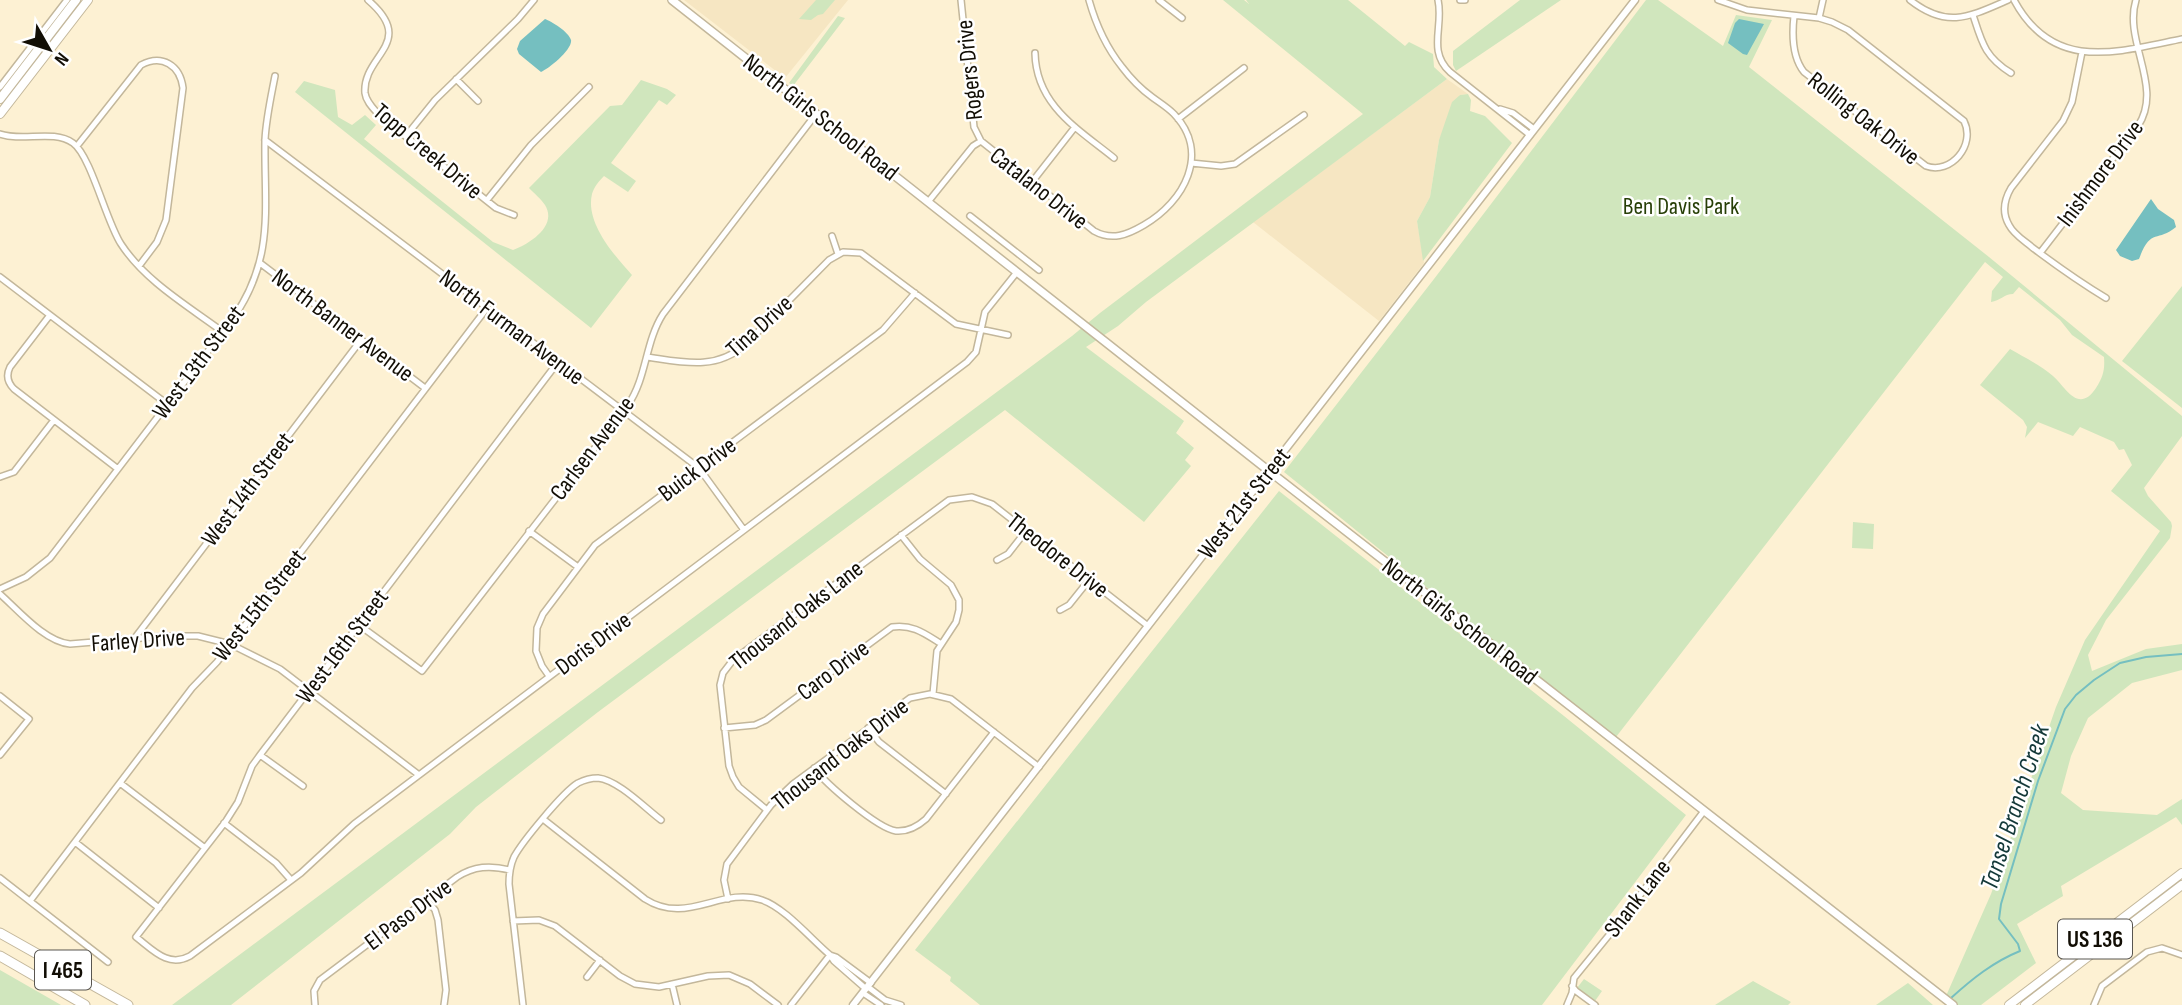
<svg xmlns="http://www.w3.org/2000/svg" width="2182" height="1005" viewBox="0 0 2182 1005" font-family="'Sofia Sans Condensed',sans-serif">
<rect width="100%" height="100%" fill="#fdf1d3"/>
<path fill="#f6e6c2" d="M 684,0 L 848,0 L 785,78 Z
M 1447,79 L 1468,94 L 1460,95 L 1439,140 L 1430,197 L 1417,221 L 1424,263 L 1379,321 L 1253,222 Z"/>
<path fill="#d0e6bd" d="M 816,0 L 835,0 L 823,14 L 818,15 L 811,20 L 799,19 Z
M 1223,0 L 1244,0 L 1249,4 L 1246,0 L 1348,0 L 1405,46 L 1409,42 L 1433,54 L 1434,67 L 1447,79 L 1146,302 L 1118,326 L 1086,347 L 1184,421 L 1176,433 L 1194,448 L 1185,460 L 1191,466 L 1144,522 L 1005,410 L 598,712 L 476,807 L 450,834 L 231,1005 L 172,1005 L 1072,336 L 1100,313 L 1363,114 Z
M 1520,0 L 1561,0 L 1456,71 L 1453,65 L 1453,51 Z
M 1646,0 L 1658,0 L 1723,46 L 1736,15 L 1772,20 L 1749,67 L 1989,257 L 2182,416 L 2182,436 L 2144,488 L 2148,496 L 2171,522 L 2172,526 L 2170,538 L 2106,620 L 2088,655 L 2092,671 L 2146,649 L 2182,644 L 2182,670 L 2132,683 L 2088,718 L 2071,756 L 2061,793 L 2083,810 L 2157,815 L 2182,799 L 2182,825 L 2176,817 L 2061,886 L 2063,896 L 2017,924 L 2036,963 L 1981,1005 L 1956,1005 L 1946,996 L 1991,894 L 2056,707 L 2085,640 L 2160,531 L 2111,491 L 2132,465 L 2124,449 L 2119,450 L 2114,442 L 2080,427 L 2073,436 L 2038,422 L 2025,438 L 2027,427 L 2023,420 L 1980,385 L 2010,349 C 2024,357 2040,365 2053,376 C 2065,386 2078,415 2096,388 C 2103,377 2105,370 2104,357 L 2072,335 L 2060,320 L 2019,287 L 2013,294 C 2004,294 2000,301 1991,302 L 1992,291 L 2003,277 L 1985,262 L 1616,737 L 1467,620 L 1284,472 L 1434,279 Z
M 838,16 L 845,18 L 793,86 L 789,83 Z
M 641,80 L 667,89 L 676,95 L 667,105 L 659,100 L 611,163 L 636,181 L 628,192 L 604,176 C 599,181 594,187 592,194 C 585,223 615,256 632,275 L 591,328 L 295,92 L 304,81 L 335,90 L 338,117 L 352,125 L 365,115 L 376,125 L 364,139 L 493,242 L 513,250 C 529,244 558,226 545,205 C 541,199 534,193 529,188 L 610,106 L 622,105 Z
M 1468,94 L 1471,100 L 1470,111 L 1485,116 L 1512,143 L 1423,261 L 1417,221 L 1430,197 L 1439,140 L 1452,102 L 1460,95 Z
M 2182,286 L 2182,408 L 2122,361 Z
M 1279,491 L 1564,716 L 1686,815 L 1542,1005 L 980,1005 L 950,981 L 951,977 L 915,950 Z
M 1853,522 L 1874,524 L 1873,549 L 1852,548 Z
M 0,970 L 61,1005 L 0,1005 Z
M 1584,979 L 1602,991 L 1595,1001 L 1577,988 Z
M 1753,981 L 1791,1002 L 1788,1005 L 1715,1005 Z
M 1908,983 L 1933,1005 L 1876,1005 Z"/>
<path fill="#75bfc0" d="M 545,19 C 551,21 569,32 571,40 C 573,49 549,69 541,72 L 519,54 L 517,49 L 520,41 Z
M 1739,19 L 1764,24 L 1747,55 L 1743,54 L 1728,43 L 1735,23 Z
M 2151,199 L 2158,209 L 2174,220 L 2176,227 C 2157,243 2151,227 2139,259 L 2132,261 L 2120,256 L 2116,250 Z"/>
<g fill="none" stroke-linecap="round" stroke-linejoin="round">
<path stroke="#75bfc0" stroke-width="2" d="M 1951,998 C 1972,979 1993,962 2020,951 L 2018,944 L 1999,919 L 2001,904 L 2038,781 L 2065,709 L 2076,695 L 2094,680 L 2120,663 L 2146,657 L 2182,654"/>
<defs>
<path id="minor" d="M 368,0 C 418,43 362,55 365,93 C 366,102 374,109 380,116 L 496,208 L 514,215
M 961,0 L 974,127 L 981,141 L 1094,231 C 1112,241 1127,235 1144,225 C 1184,202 1211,153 1174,114 C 1167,107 1160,103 1152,97 C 1141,89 1131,79 1122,67 C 1106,47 1096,25 1089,0
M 1159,0 L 1182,18
M 1438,0 C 1444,26 1427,51 1450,72 L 1530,135
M 1460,0 L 1465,0
M 1718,0 L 1747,10 L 1819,18 L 1832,22 L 1848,30 L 1964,121 C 1976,145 1951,175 1926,166 L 1804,72 C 1792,57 1792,34 1794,16
M 1910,0 C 1947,29 1969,17 2008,0
M 2014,0 C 2053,73 2117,52 2182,39
M 1973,15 C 1982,43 1985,57 2011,73
M 1819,18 L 1823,0
M 2082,52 L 2072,102 L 2063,121 L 2011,188 C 2004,200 2002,213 2009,225 C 2014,235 2025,241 2033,248 C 2057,266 2081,283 2106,298
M 1035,53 C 1036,105 1078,129 1114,158
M 456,79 L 478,101
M 0,87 L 67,0
M 1500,109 L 1513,113 L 1534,129
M 1178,119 L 1244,68
M 0,134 C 23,142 53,129 73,143 C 91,156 106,221 121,244 C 145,281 188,306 223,332
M 406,136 L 435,100 L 518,19 L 534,0
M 265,140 L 699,468 L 744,530
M 77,146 L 141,65 C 162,54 180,65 183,88 L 166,220 L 157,242 L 139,266
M 1191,163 L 1221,166 L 1235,164 L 1304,115
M 1032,182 L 1075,127
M 487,200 L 531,145 L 589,87
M 928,202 L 973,146 L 981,141
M 970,216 L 1039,270
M 832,236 L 838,254
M 2040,253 L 2138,126 C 2164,87 2123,41 2136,0
M 260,263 L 425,388
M 0,277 L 167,404
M 50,315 L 10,367 C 6,375 7,382 14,389 L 118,469
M 647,357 C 682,362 715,371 745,345 L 829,260 L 843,252 L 861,253 L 956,324 L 1008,335
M 558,362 L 260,755 L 252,766 L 238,802 L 226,821 L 136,937 C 153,950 168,968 190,956 L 301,873 L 354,824 L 967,362 L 976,352 L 985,312 L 1017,272
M 0,477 L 14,472 L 54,420
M 529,531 L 578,567
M 901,535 L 920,559 L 951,585 L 959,600 L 959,610 L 956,622 L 937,651 L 933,694
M 997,560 L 1008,554 L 1026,531
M 0,589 L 26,577 L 50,558 L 234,317 C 275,257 264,208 265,140 C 266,119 271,97 275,76
M 0,594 C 18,610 45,642 70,644 L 166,636 L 198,636 L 230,644 L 280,669 L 419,775
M 1060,610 L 1069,605 L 1089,580
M 359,625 L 422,671 L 628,405 C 647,377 645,342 663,314 L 816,114
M 134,639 L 361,340
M 549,676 L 542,666 L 536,651 L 537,628 L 543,614 L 595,545 L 883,330 L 915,293
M 0,696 L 29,719 L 0,755
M 724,728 L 755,725 L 766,720 L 892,627 C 912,624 924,633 940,643
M 868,728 L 879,742 L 946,794
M 260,755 L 303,786
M 814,768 C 826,784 877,828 896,831 C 908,832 917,827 926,819 L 994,732
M 120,783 L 205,848
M 767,810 L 739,787 L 733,777 L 729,766 L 720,685 L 723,673 L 733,660 L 949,500 L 972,497 L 992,504 L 1148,626
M 543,819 L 645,899 C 687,926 721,886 762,900 C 784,907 811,939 830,955 L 834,961 L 866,989
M 224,823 L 276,863 L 291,880
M 75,842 L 159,908
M 0,878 L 108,962
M 728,899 L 724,880 L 727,864 L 771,805 L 793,784 L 910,698 L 930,694 L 951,699 L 1039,767
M 427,900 L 435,910 L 438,920 L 446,990 L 444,1005
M 30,901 L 192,688 L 217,662 L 487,308
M 513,921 L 539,920 L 555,926 L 620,976 L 635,984 L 659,987 L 708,976 L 729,975 L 750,984 L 778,1005
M 830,955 L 836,957 L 871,983
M 587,977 L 600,960
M 672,984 L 677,1005
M 1572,986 L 1576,991 L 1595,1005
M 868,987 L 885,1000 L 901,1005
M 863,993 L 881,1005
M 315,1005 L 314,991 L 320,980 L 457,877 C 474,866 490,865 510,870
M 523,1005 L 509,884 C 509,874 510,866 514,857 C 522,842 563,792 578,783 C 584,780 591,778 598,778 C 618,780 645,808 661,820
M 791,1005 L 830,955
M 1567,1005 L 1572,993 L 1574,978 L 1618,924 L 1704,811
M 2094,1005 L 2102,986 L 2147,952 L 2162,948 L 2182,955"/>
<path id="tertiary" d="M 853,1005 L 1635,0"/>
<path id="secondary" d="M 672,0 L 1269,471 L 1953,1005"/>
<path id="primary" d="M 0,99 L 76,0
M 0,114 L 88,0
M 2009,1005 L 2182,873
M 2025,1005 L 2182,885"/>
<path id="motorway" d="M 0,933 L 128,1005
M 0,956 L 85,1005"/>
</defs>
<use href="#minor" stroke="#c3b79b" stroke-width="8"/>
<use href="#tertiary" stroke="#c3b79b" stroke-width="9"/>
<use href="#secondary" stroke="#c3b79b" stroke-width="10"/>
<use href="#primary" stroke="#c3b79b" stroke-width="10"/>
<use href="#motorway" stroke="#c3b79b" stroke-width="11"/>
<use href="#minor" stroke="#fff" stroke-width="5"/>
<use href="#tertiary" stroke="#fff" stroke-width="6"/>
<use href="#secondary" stroke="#fff" stroke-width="7"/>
<use href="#primary" stroke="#fff" stroke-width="8"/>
<use href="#motorway" stroke="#fff" stroke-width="9"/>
</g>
<g text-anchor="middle" stroke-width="5" stroke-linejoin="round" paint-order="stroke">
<g fill="#fff" stroke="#595650" stroke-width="2">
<rect x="2058" y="919.5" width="74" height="39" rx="5"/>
<rect x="35" y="950.5" width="56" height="39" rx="5"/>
</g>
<g font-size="23" font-weight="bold" fill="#120e05">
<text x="2095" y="947">US 136</text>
<text x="63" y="978">I 465</text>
</g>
<g font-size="24" fill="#120e05" stroke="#fff">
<text transform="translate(969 70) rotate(-96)" y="8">Rogers Drive</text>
<text transform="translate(821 117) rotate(38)" y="8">North Girls School Road</text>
<text transform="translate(1864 118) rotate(38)" y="8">Rolling Oak Drive</text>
<text transform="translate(428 151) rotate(40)" y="8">Topp Creek Drive</text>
<text transform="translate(2100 173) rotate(-53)" y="8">Inishmore Drive</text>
<text transform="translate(1039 188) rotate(38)" y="8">Catalano Drive</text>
<text transform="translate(343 325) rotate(37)" y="8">North Banner Avenue</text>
<text transform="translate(759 326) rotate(-42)" y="8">Tina Drive</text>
<text transform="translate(512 327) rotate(37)" y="8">North Furman Avenue</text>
<text transform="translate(198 362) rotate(-53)" y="8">West 13th Street</text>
<text transform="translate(592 448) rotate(-53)" y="8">Carlsen Avenue</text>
<text transform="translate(697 469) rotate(-37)" y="8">Buick Drive</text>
<text transform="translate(247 489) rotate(-53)" y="8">West 14th Street</text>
<text transform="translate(1244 503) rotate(-52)" y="8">West 21st Street</text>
<text transform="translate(1058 555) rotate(38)" y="8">Theodore Drive</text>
<text transform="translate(259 605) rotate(-52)" y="8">West 15th Street</text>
<text transform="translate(796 615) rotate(-38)" y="8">Thousand Oaks Lane</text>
<text transform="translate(1460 621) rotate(38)" y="8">North Girls School Road</text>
<text transform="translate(138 640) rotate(-4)" y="8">Farley Drive</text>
<text transform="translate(593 643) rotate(-37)" y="8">Doris Drive</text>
<text transform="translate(342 646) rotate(-53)" y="8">West 16th Street</text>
<text transform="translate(833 670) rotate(-37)" y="8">Caro Drive</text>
<text transform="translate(840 754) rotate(-38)" y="8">Thousand Oaks Drive</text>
<text transform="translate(1637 898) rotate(-52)" y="8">Shank Lane</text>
<text transform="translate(408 914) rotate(-37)" y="8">El Paso Drive</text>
</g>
<g font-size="24" fill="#273f07" stroke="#fff">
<text x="1681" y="214">Ben Davis Park</text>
</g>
<g font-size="26" font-style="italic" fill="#143939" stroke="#fff">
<text transform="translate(2014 807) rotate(-72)" y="9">Tansel Branch Creek</text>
</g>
</g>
<g transform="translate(49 49) rotate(129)" stroke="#ffffff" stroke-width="5" paint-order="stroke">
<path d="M0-5L12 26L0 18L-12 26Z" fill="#120e05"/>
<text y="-10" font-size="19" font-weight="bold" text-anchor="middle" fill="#120e05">N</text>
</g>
</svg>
